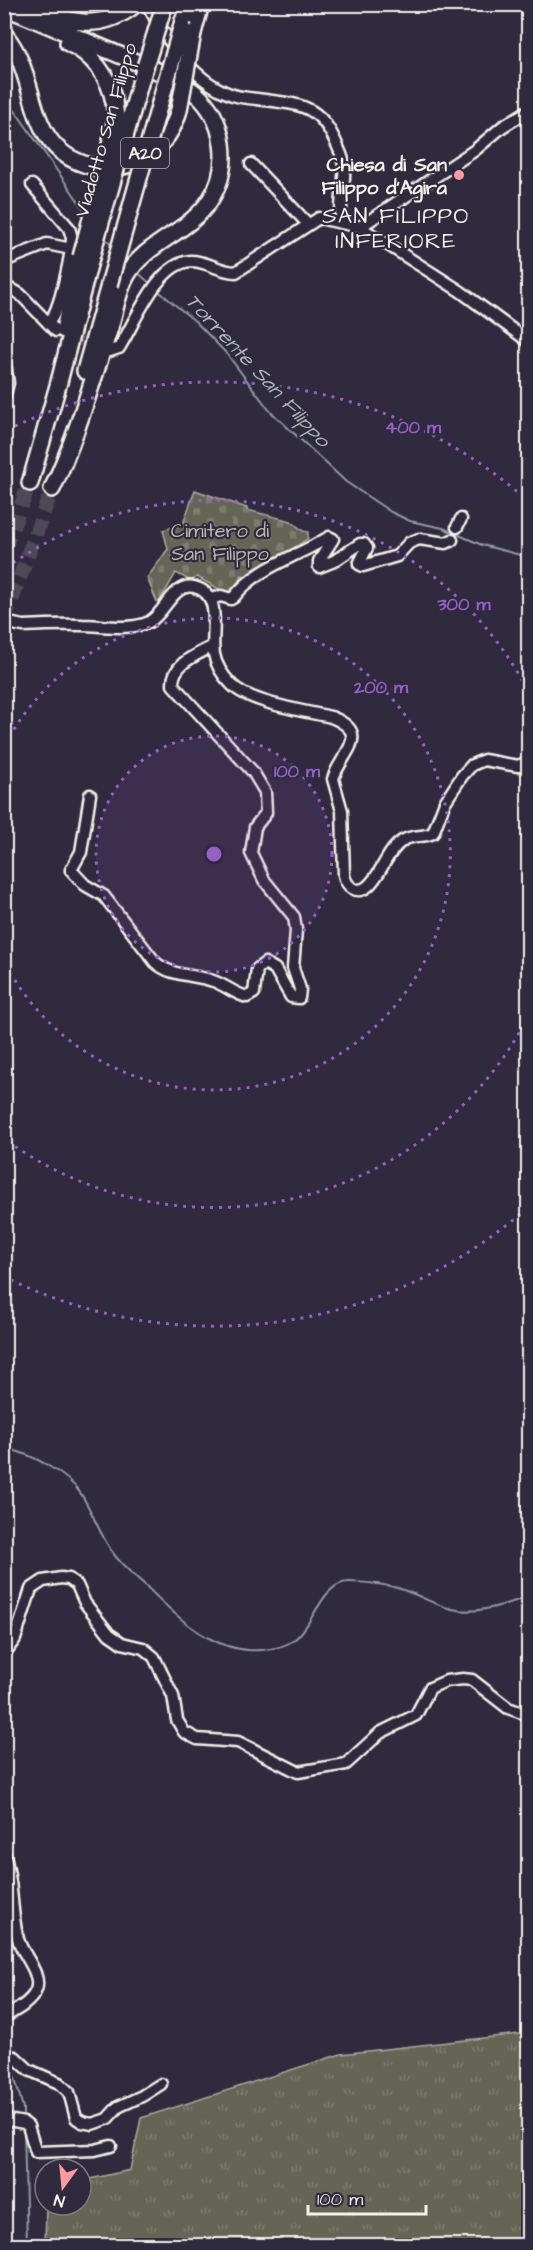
<svg xmlns="http://www.w3.org/2000/svg" width="533" height="2250" viewBox="0 0 533 2250" font-family="'Architects Daughter',sans-serif">
<defs>
<pattern id="grass-tufts" width="24" height="20" patternUnits="userSpaceOnUse" patternTransform="scale(1.5)"><rect width="24" height="20" fill="#656557"/><path d="M3 7l-1-3M5 7V3M7 7l1-3M15 17l-1-3M17 17v-4M19 17l1-3" fill="none" stroke="#7c7c6f"/></pattern>
<pattern id="cemetery-stones" width="16" height="16" patternUnits="userSpaceOnUse" patternTransform="scale(1.5)"><rect width="16" height="16" fill="#656557"/><path d="M2 7V4a2 2 0 0 1 4 0v3zM10 15v-3a2 2 0 0 1 4 0v3z" fill="#7c7c6f"/></pattern>
</defs>
<rect width="100%" height="100%" fill="#2f2a3d"/>
<filter id="ink" filterUnits="userSpaceOnUse"><feTurbulence type="fractalNoise" baseFrequency=".0167" numOctaves="2"/><feDisplacementMap in="SourceGraphic" scale="12" xChannelSelector="R" yChannelSelector="G"/><feConvolveMatrix kernelMatrix="1 2 1 2 8 2 1 2 1" color-interpolation-filters="sRGB"/></filter>
<g filter="url(#ink)">
<path fill="url(#grass-tufts)" stroke="#acaba0" stroke-width="1.5" d="M 528,2033 L 528,2245 L 45,2245 L 46,2205 L 81,2205 L 81,2181 L 130,2170 L 141,2118 L 341,2054 Z"/>
<path fill="url(#cemetery-stones)" stroke="#acaba0" stroke-width="1.5" d="M 195,490 L 247,508 L 247,510 L 291,521 L 303,531 L 308,532 L 308,538 L 273,563 L 271,561 L 246,577 L 242,575 L 230,595 L 197,577 L 191,581 L 176,573 L 158,604 L 147,578 L 168,549 L 163,530 L 183,524 Z"/>
<g fill="none" stroke-linecap="round" stroke-linejoin="round">
<path stroke="#8e9ba2" stroke-width="2" d="M 4,95 L 86,212
M 104,236 L 113,248
M 136,271 L 152,285
M 156,289 L 196,322 L 227,354 L 270,411 L 346,482 L 391,512 L 410,521 L 443,528 L 482,545 L 528,557
M 4,1449 C 28,1451 68,1474 81,1494 C 94,1514 101,1539 116,1557 C 125,1568 136,1577 146,1586 C 174,1614 205,1646 247,1650 C 261,1651 279,1649 291,1642 C 313,1629 321,1582 349,1582 C 368,1582 394,1585 411,1593 C 427,1599 441,1608 458,1610 C 481,1614 507,1603 528,1597
M 4,2042 L 8,2053
M 10,2061 L 23,2108 L 23,2120
M 24,2128 L 27,2246"/>
<path stroke="#4d4857" stroke-width="10" stroke-dasharray="10 5" stroke-linecap="butt" d="M 65,335 L 99,347"/>
<path stroke="#4d4857" stroke-width="15" stroke-dasharray="15 8" stroke-linecap="butt" d="M 4,549 L 30,483
M 4,621 L 52,489"/>
<defs>
<path id="minor" d="M 147,4 C 165,37 190,77 225,92 C 235,97 246,98 257,99 C 306,105 321,104 341,154 C 350,176 337,199 342,222
M 251,164 L 308,224
M 32,185 L 69,228 L 72,238 C 71,255 60,313 48,323
M 360,227 L 475,150 L 502,127 L 528,111
M 4,261 L 47,244 L 71,249
M 4,291 L 13,290 L 20,294 L 56,331
M 110,351 L 119,348 C 135,323 157,263 191,261 C 207,261 220,272 236,272 L 319,218 L 360,227 L 460,291 L 528,341
M 4,357 L 8,383 L 4,398
M 457,527 L 461,519
M 211,599 L 221,596 L 231,599 L 234,597 C 257,567 297,557 329,537 L 333,539 L 319,561 L 319,567 L 334,561 L 360,544 L 364,544 L 367,548 L 359,564 L 363,566 L 397,556 L 409,543 L 419,539 L 446,543 L 452,540
M 4,622 L 23,626 C 42,625 62,624 82,625 C 102,625 130,631 149,622 C 165,614 173,582 194,587 C 224,594 210,633 214,654 C 216,666 224,677 232,685 C 250,703 305,711 331,717 C 374,734 340,754 333,779 L 342,811 L 344,875 C 346,886 357,896 368,886 C 382,874 386,852 402,841 C 412,834 423,838 433,833 L 445,802 L 462,776 L 472,765 L 484,760 L 518,766 L 528,762
M 90,795 L 81,852 L 71,870 L 85,885 L 104,896 L 155,962 C 171,977 194,974 213,981 C 225,985 235,994 247,997 L 254,993 L 257,969 L 265,963 L 275,969 L 291,997 L 299,998 L 300,989 L 293,968 L 296,930 L 294,917 L 264,880 L 251,853 L 255,827 L 266,813 L 265,792 L 253,772 L 173,685 C 172,663 197,655 213,646
M 4,1654 L 15,1639 L 31,1589 L 43,1581 L 61,1578 L 69,1579 L 77,1585 L 85,1603 L 109,1634 L 122,1643 L 143,1648 L 154,1657 L 173,1696 L 177,1720 L 184,1732 L 197,1739 L 238,1742 L 298,1772 L 346,1764 L 380,1733 L 416,1715 L 430,1688 L 446,1681 L 463,1679 L 472,1680 L 508,1708 L 528,1715
M 4,1854 C 14,1883 10,1914 19,1942 C 24,1956 42,1975 36,1990 C 32,2002 15,2011 4,2017
M 4,2056 L 15,2057 L 29,2070 L 59,2083 L 69,2092 L 76,2118 L 82,2122 L 92,2124 L 107,2119 L 118,2107 L 142,2096 L 161,2084
M 8,2120 L 24,2123 L 28,2126 L 36,2152 L 95,2150 L 111,2146"/>
<path id="highway" d="M 28,4 C 68,22 98,34 136,4
M 4,7 C 44,23 83,40 122,56 C 146,67 175,76 195,93 C 225,118 232,167 210,200 C 189,233 147,241 127,275 C 117,292 115,313 109,331 C 91,384 76,439 52,489
M 183,21 L 189,4
M 193,33 L 201,4
M 4,34 C 41,76 22,146 87,165 C 102,169 118,169 132,163 C 156,154 173,134 179,110
M 68,43 C 92,54 109,76 114,102
M 64,330 L 80,260
M 85,371 L 109,285
M 30,483 L 59,382 L 89,265"/>
</defs>
<use href="#minor" stroke="#f4f1e8" stroke-width="15"/>
<use href="#highway" stroke="#f4f1e8" stroke-width="20"/>
<use href="#minor" stroke="#2f2a3d" stroke-width="10"/>
<use href="#highway" stroke="#2f2a3d" stroke-width="15"/>
<defs>
<path id="highway-bridge" d="M 179,110 L 193,33
M 81,257 L 113,133 L 116,117 L 114,102
M 89,265 L 141,80 L 164,6
M 109,285 L 183,21"/>
</defs>
<use href="#highway-bridge" stroke="#f4f1e8" stroke-width="20" stroke-linecap="butt"/>
<use href="#highway-bridge" stroke="#2f2a3d" stroke-width="15"/>
</g>
</g>
<circle cx="214" cy="854" r="118" fill="#995dc9" fill-opacity=".12"/>
<g fill="none" stroke="#995dc9" stroke-width="3" stroke-dasharray="3 6">
<circle cx="214" cy="854" r="118"/>
<path d="M5 745A236 236 0 1 1 5 963"/>
<path d="M528 1017A354 354 0 0 1 6 1140M6 568A354 354 0 0 1 528 691"/>
<path d="M527 1208A472 472 0 0 1 7 1278M7 430A472 472 0 0 1 527 500"/>
</g>
<circle fill="#ff9aa2" stroke="#2f2a3d" stroke-width="2" cx="459" cy="175" r="6"/>
<g text-anchor="middle" stroke-width="4.5" stroke-linejoin="round" paint-order="stroke">
<rect fill="#2f2a3d" stroke="#b9b5b5" stroke-width="1.5" x="121" y="138" width="48" height="30" rx="4.5"/>
<g font-size="18" font-weight="bold" fill="#f4f1e8">
<text x="145" y="159">A20</text>
</g>
<g font-size="20" fill="#f4f1e8" stroke="#2f2a3d">
<text transform="translate(105 130) rotate(-74)" y="7">Viadotto San Filippo</text>
</g>
<g font-size="20" font-weight="bold" fill="#f4f1e8" stroke="#2f2a3d" text-anchor="end">
<text x="447" y="171">Chiesa di San<tspan x="447" dy="23">Filippo d'Agira</tspan></text>
</g>
<g font-size="20" fill="#bbb9ae" stroke="#2f2a3d">
<text x="220" y="537">Cimitero di<tspan x="220" dy="23">San Filippo</tspan></text>
</g>
<g font-size="21" font-style="italic" fill="#b0b8ba" stroke="#2f2a3d">
<text transform="translate(258 370) rotate(47)" y="7">Torrente San Filippo</text>
</g>
<g font-size="22" letter-spacing="1.5" fill="#f4f1e8" stroke="#2f2a3d">
<text x="396" y="223">SAN FILIPPO<tspan x="396" dy="25">INFERIORE</tspan></text>
</g>
</g>
<circle cx="214" cy="854" r="9" fill="#995dc9" stroke="#2f2a3d" stroke-width="3"/>
<g font-size="18" text-anchor="middle" font-weight="bold" fill="#995dc9" stroke="#2f2a3d" stroke-width="4.5" stroke-linejoin="round" paint-order="stroke">
<text x="413" y="433">400 m</text>
<text x="464" y="610">300 m</text>
<text x="381" y="693">200 m</text>
<text x="297" y="777">100 m</text>
</g>
<rect width="533" height="2250" fill="none" stroke="#2f2a3d" stroke-width="24"/>
<rect x="12" y="12" width="509" height="2226" fill="none" stroke="#f4f1e8" stroke-width="2" filter="url(#ink)"/>
<g transform="translate(63 2187) rotate(195)"><circle r="28" fill="#2f2a3d" stroke="#7e7a81" stroke-width="1.5"/>
<path d="M0-4.5L10 22L0 15L-10 22Z" fill="#ff9aa2"/>
<text y="-9" font-size="16" font-weight="bold" text-anchor="middle" fill="#f4f1e8">N</text>
</g>
<path d="M308 2205v9h118v-9" fill="none" stroke="#f4f1e8" stroke-width="3"/>
<text x="317" y="2205" font-size="18" fill="#f4f1e8" stroke="#2f2a3d" stroke-width="4.5" paint-order="stroke">100 m</text>
</svg>
